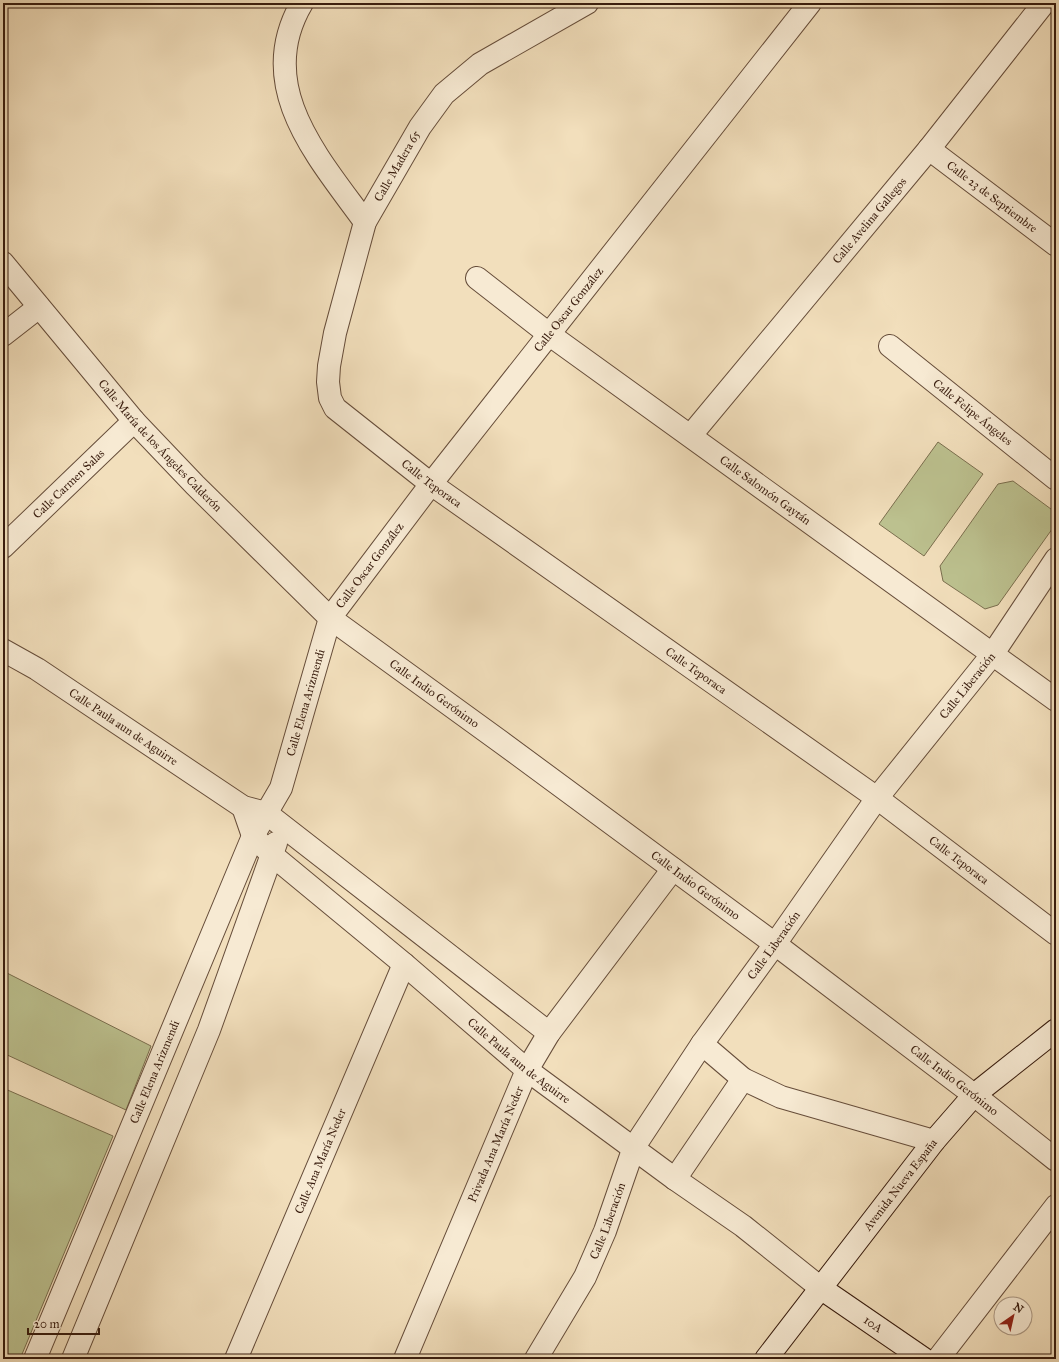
<svg xmlns="http://www.w3.org/2000/svg" width="1059" height="1362" viewBox="0 0 1059 1362" font-family="'IM FELL Great Primer',serif">
<rect width="100%" height="100%" fill="#f2dfbc"/>
<filter id="stains"><feTurbulence type="fractalNoise" baseFrequency=".005" numOctaves="4"/><feColorMatrix values="0 0 0 0 .2 0 0 0 0 .09 0 0 0 0 .02 0 0 0 .5 -.17"/></filter>
<radialGradient id="worn" r=".72"><stop offset=".6" stop-color="#630" stop-opacity="0"/><stop offset="1" stop-color="#630" stop-opacity=".3"/></radialGradient>
<path fill="#bcc18f" stroke="#7a6e4e" d="M 938,442 L 983,474 L 924,556 L 879,524 Z
M 1013,481 L 1055,512 L 1055,525 L 998,605 L 985,609 L 943,581 L 940,566 L 998,484 Z
M 3,971 L 151,1046 L 126,1110 L 3,1053 Z
M 3,1088 L 113,1136 L 20,1359 L 3,1359 Z"/>
<g fill="none" stroke-linecap="round" stroke-linejoin="round">
<defs>
<g id="street">
<path d="M 302,3 C 253,86 318,157 365,222"/>
<path id="s1" d="M 587,3 L 480,64 L 444,94 L 420,127 L 365,222 L 335,333 L 329,366 L 328,382 L 330,398 L 335,408 L 431,484 L 877,798 L 1056,934"/>
<path id="s2" d="M 929,149 L 1056,245"/>
<path id="s3" d="M 3,263 L 134,421 L 195,485 L 330,618 L 501,742 L 775,944 L 974,1095 L 1056,1160"/>
<path id="s4" d="M 477,278 L 550,335 L 1056,700"/>
<path d="M 3,335 L 39,307"/>
<path id="s5" d="M 890,346 L 1056,479"/>
<path id="s6" d="M 691,435 L 929,149 L 1044,3"/>
<path id="s7" d="M 3,547 L 134,421"/>
<path id="s8" d="M 3,650 L 37,669 L 243,807 L 266,813 L 549,1033"/>
<path id="s9" d="M 243,807 L 253,836 L 272,855 L 404,964 L 527,1070 L 675,1179 L 743,1226 L 822,1289"/>
<path d="M 702,1044 L 743,1079 L 781,1097 L 934,1141"/>
<path d="M 675,1179 L 743,1079"/>
<path id="s10" d="M 35,1359 L 253,836 L 281,788 L 330,618 L 431,484 L 810,3"/>
<path d="M 73,1359 L 209,1030 L 276,843"/>
<path id="s11" d="M 236,1359 L 404,964"/>
<path id="s12" d="M 405,1359 L 527,1070 L 549,1033 L 673,869"/>
<path id="s13" d="M 536,1359 L 585,1277 L 605,1231 L 634,1147 L 702,1044 L 775,944 L 877,798 L 992,655 L 1056,559"/>
<path d="M 938,1359 L 1056,1206"/>
</g>
<g id="secondary">
<path id="s14" d="M 822,1289 L 924,1359"/>
<path id="s15" d="M 766,1359 L 934,1141 L 974,1095 L 1056,1030"/>
</g>
</defs>
<use href="#street" stroke="#664d3a" stroke-width="24"/>
<use href="#secondary" stroke="#381c0e" stroke-width="24"/>
<use href="#street" stroke="#f7ead3" stroke-width="22"/>
<use href="#secondary" stroke="#f7ead3" stroke-width="22"/>
</g>
<g text-anchor="middle" stroke-width="3.5" stroke-linejoin="round" paint-order="stroke">
<g font-size="12" fill="#381c0e" stroke="#f7ead3">
<text transform="translate(397 166) rotate(-60)" y="4">Calle Madera 65</text>
<text dy="4" stroke="none"><textPath href="#s2" startOffset="79">Calle 23 de Septiembre</textPath></text>
<text dy="4" stroke="none"><textPath href="#s6" startOffset="279">Calle Avelina Gallegos</textPath></text>
<text dy="4" stroke="none"><textPath href="#s10" startOffset="1189">Calle Oscar González</textPath></text>
<text dy="4" stroke="none"><textPath href="#s5" startOffset="106">Calle Felipe Ángeles</textPath></text>
<text dy="4" stroke="none"><textPath href="#s3" startOffset="241">Calle María de los Ángeles Calderón</textPath></text>
<text dy="4" stroke="none"><textPath href="#s1" startOffset="635">Calle Teporaca</textPath></text>
<text dy="4" stroke="none"><textPath href="#s7" startOffset="91">Calle Carmen Salas</textPath></text>
<text dy="4" stroke="none"><textPath href="#s4" startOffset="358">Calle Salomón Gaytán</textPath></text>
<text dy="4" stroke="none"><textPath href="#s10" startOffset="865">Calle Oscar González</textPath></text>
<text dy="4" stroke="none"><textPath href="#s1" startOffset="959">Calle Teporaca</textPath></text>
<text dy="4" stroke="none"><textPath href="#s13" startOffset="804">Calle Liberación</textPath></text>
<text dy="4" stroke="none"><textPath href="#s3" startOffset="612">Calle Indio Gerónimo</textPath></text>
<text dy="4" stroke="none"><textPath href="#s10" startOffset="711">Calle Elena Arizmendi</textPath></text>
<text dy="4" stroke="none"><textPath href="#s8" startOffset="143">Calle Paula aun de Aguirre</textPath></text>
<text dy="4" stroke="none"><textPath href="#s1" startOffset="1283">Calle Teporaca</textPath></text>
<text dy="4" stroke="none"><textPath href="#s3" startOffset="936">Calle Indio Gerónimo</textPath></text>
<text dy="4" stroke="none"><textPath href="#s13" startOffset="480">Calle Liberación</textPath></text>
<text dy="4" stroke="none"><textPath href="#s9" startOffset="379">Calle Paula aun de Aguirre</textPath></text>
<text dy="4" stroke="none"><textPath href="#s10" startOffset="311">Calle Elena Arizmendi</textPath></text>
<text dy="4" stroke="none"><textPath href="#s3" startOffset="1260">Calle Indio Gerónimo</textPath></text>
<text dy="4" stroke="none"><textPath href="#s12" startOffset="233">Privada Ana María Neder</textPath></text>
<text dy="4" stroke="none"><textPath href="#s11" startOffset="215">Calle Ana María Neder</textPath></text>
<text dy="4" stroke="none"><textPath href="#s15" startOffset="220">Avenida Nueva España</textPath></text>
<text dy="4" stroke="none"><textPath href="#s13" startOffset="156">Calle Liberación</textPath></text>
<text dy="4" stroke="none"><textPath href="#s14" startOffset="62">10A</textPath></text>
</g>
</g>
<rect width="1059" height="1362" fill="none" stroke="#f2dfbc" stroke-width="16"/>
<rect x="4" y="4" width="1051" height="1354" fill="none" stroke="#381c0e" stroke-width="2"/>
<rect x="8" y="8" width="1043" height="1346" fill="none" stroke="#381c0e"/>
<g transform="translate(1013 1316) rotate(34)"><circle r="19" fill="#f7ead3" stroke="#ab9884"/>
<path d="M0-3L7 15L0 10L-7 15Z" fill="#8f2418"/>
<text y="-6" font-size="11" font-weight="bold" text-anchor="middle" fill="#381c0e">N</text>
</g>
<path d="M28 1328v6h71v-6" fill="none" stroke="#381c0e" stroke-width="2"/>
<text x="34" y="1328" font-size="12" fill="#381c0e" stroke="#f7ead3" stroke-width="3" paint-order="stroke">20 m</text>
<rect width="100%" height="100%" filter="url(#stains)"/>
<rect width="100%" height="100%" fill="url(#worn)"/>
</svg>
